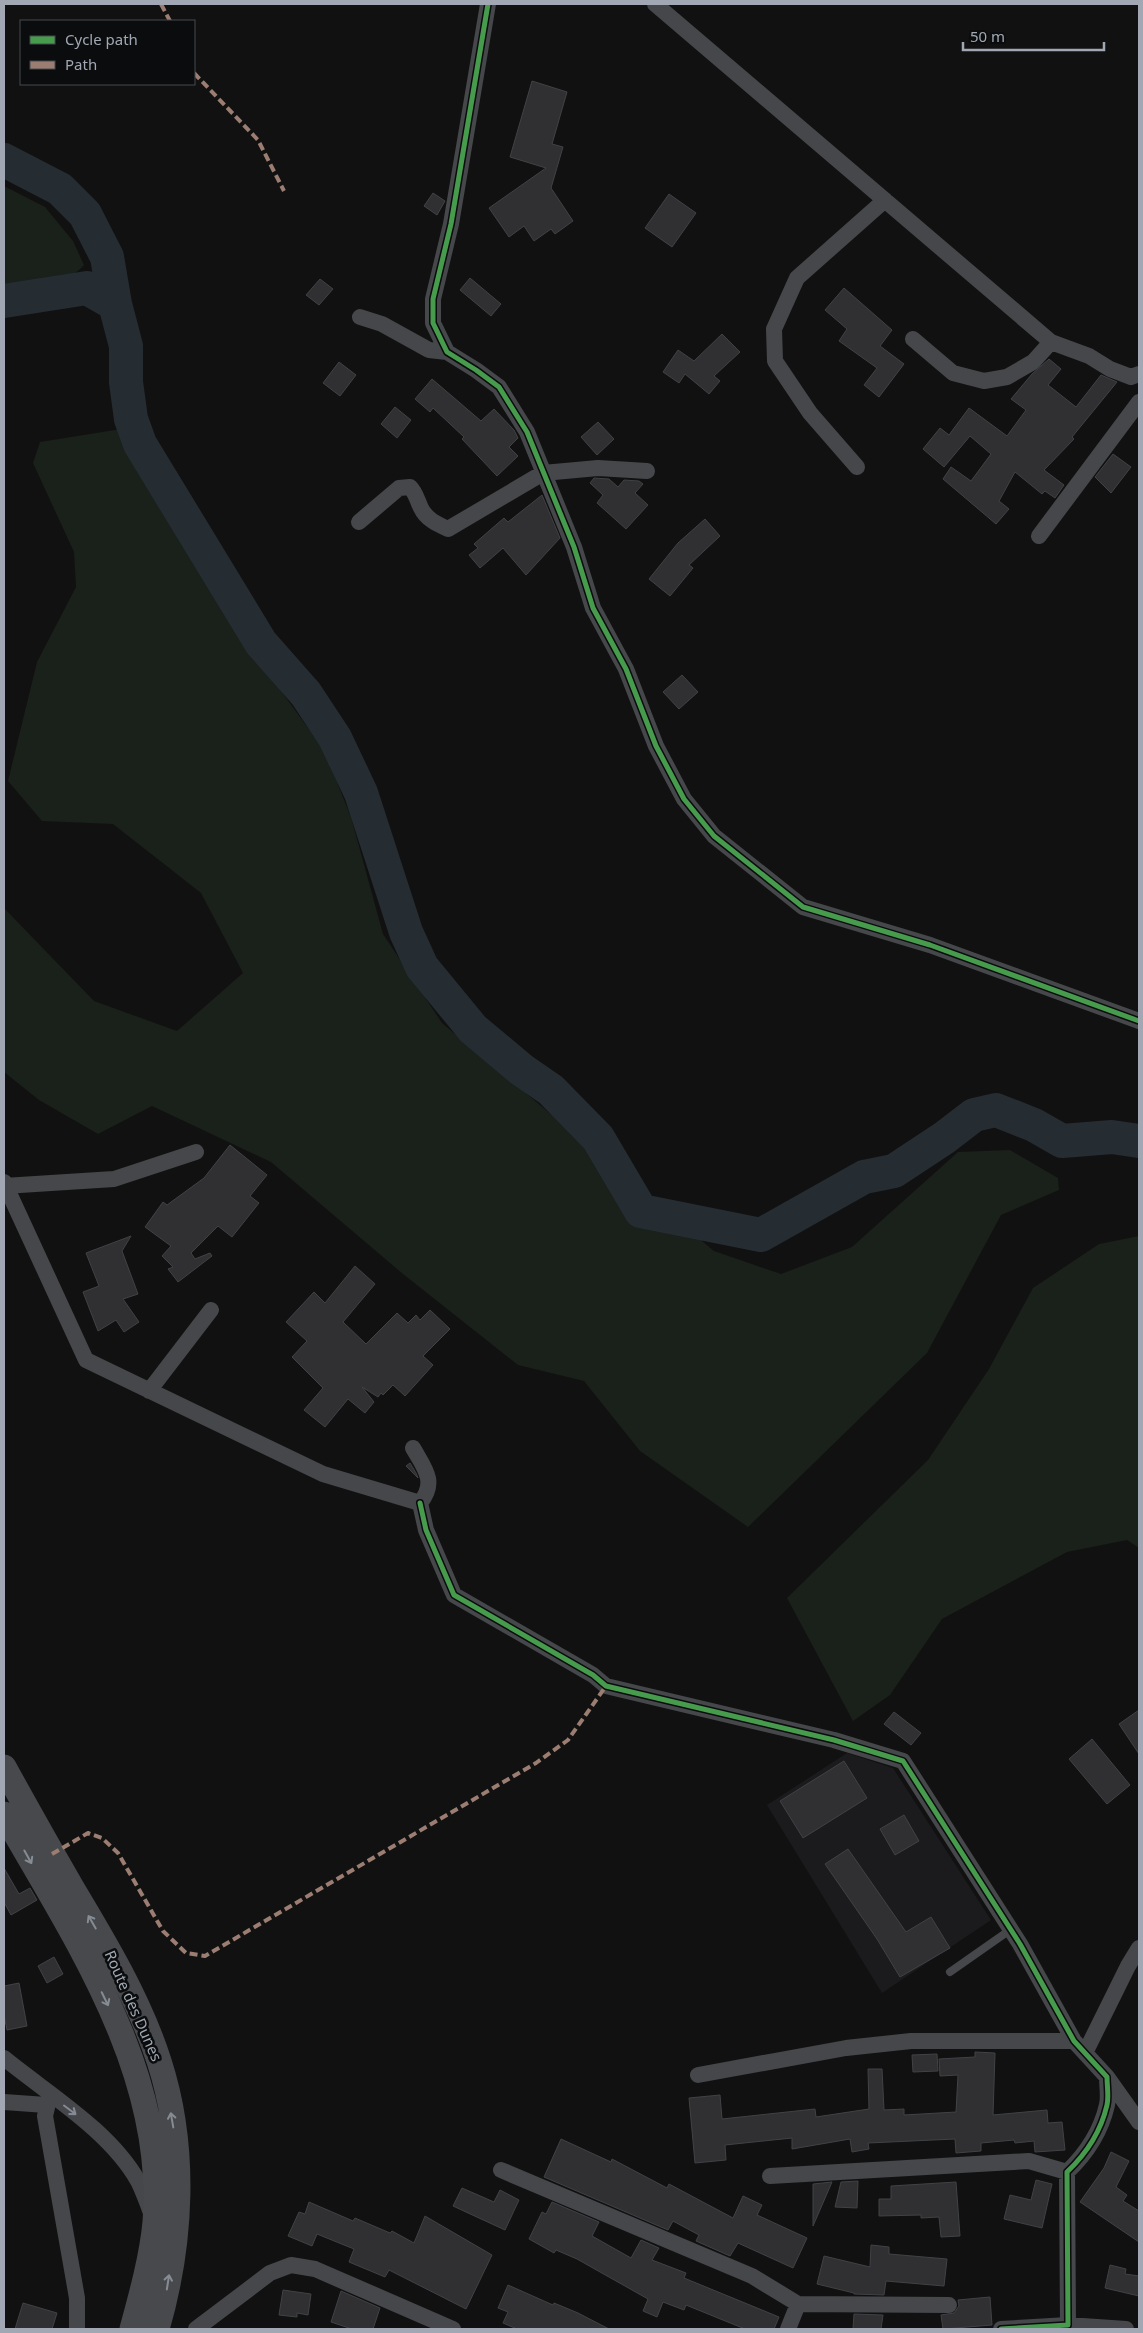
<svg xmlns="http://www.w3.org/2000/svg" width="1143" height="2333" viewBox="0 0 1143 2333" font-family="'Noto Sans',sans-serif">
<rect width="100%" height="100%" fill="#111"/>
<path fill="#1b1b1d" d="M 847,1753 L 893,1768 L 991,1920 L 882,1993 L 767,1805 Z"/>
<path fill="#1a201a" d="M 4,186 L 45,207 L 73,241 L 84,265 C 64,287 31,291 4,296 Z
M 121,429 L 244,640 L 324,750 L 351,817 L 383,934 L 442,1023 L 714,1251 L 781,1274 L 852,1247 L 958,1152 L 1010,1150 L 1058,1178 L 1059,1190 L 1001,1215 L 927,1353 L 748,1527 L 640,1451 L 584,1381 L 518,1365 L 403,1274 L 271,1162 L 152,1106 L 98,1134 L 39,1100 L 4,1072 L 4,908 L 94,1001 L 177,1031 L 243,973 L 201,893 L 113,824 L 42,821 L 8,781 L 37,662 L 76,587 L 74,552 L 33,463 L 40,442 Z
M 1139,1236 L 1139,1548 L 1127,1540 L 1067,1552 L 942,1619 L 890,1695 L 853,1721 L 787,1598 L 928,1460 L 989,1369 L 1033,1288 L 1099,1244 Z"/>
<g fill="none" stroke-linecap="round" stroke-linejoin="round">
<path stroke="#252d33" stroke-width="34" d="M 4,160 L 60,189 L 85,214 L 107,257 L 115,304
M 4,301 L 87,288 L 115,304 L 126,346 L 126,382 L 131,419 L 140,444 L 261,643 L 306,694 L 335,738 L 361,793 L 406,932 L 422,967 L 473,1029 L 522,1070 L 551,1090 L 598,1138 L 641,1211 L 761,1235 L 864,1177 L 894,1171 L 944,1138 L 974,1115 L 996,1110 L 1034,1125 L 1062,1141 L 1112,1137 L 1139,1141"/>
</g>
<path fill="#303032" stroke="#404245" d="M 532,81 L 567,92 L 552,144 L 563,147 L 551,188 L 573,221 L 555,234 L 551,229 L 534,241 L 524,226 L 509,237 L 489,208 L 546,168 L 510,157 Z
M 433,193 L 445,201 L 437,215 L 424,206 Z
M 669,194 L 696,213 L 672,247 L 645,228 Z
M 470,278 L 501,304 L 491,316 L 460,290 Z
M 320,279 L 333,289 L 319,305 L 306,295 Z
M 844,288 L 892,330 L 880,346 L 904,364 L 879,397 L 864,385 L 877,368 L 839,341 L 847,329 L 825,310 Z
M 722,334 L 740,352 L 714,376 L 720,381 L 709,394 L 685,374 L 679,383 L 663,372 L 678,350 L 694,361 Z
M 1049,359 L 1061,369 L 1048,385 L 1076,407 L 1101,375 L 1117,382 L 1072,437 L 1074,439 L 1044,470 L 1064,485 L 1055,498 L 1045,491 L 1042,494 L 1015,472 L 999,501 L 1009,509 L 996,524 L 943,479 L 951,467 L 971,481 L 991,454 L 970,436 L 944,467 L 923,449 L 940,428 L 949,435 L 969,408 L 1007,436 L 1026,410 L 1011,399 L 1032,374 Z
M 339,362 L 356,375 L 340,396 L 323,383 Z
M 432,379 L 481,421 L 494,409 L 514,430 L 518,438 L 509,447 L 518,456 L 497,476 L 462,439 L 464,437 L 433,408 L 430,412 L 415,399 Z
M 395,407 L 411,420 L 397,438 L 381,424 Z
M 598,422 L 614,439 L 597,455 L 581,437 Z
M 1113,454 L 1131,467 L 1111,493 L 1095,477 Z
M 594,478 L 609,479 L 618,487 L 624,480 L 639,481 L 643,484 L 635,493 L 648,505 L 626,529 L 597,503 L 603,495 L 590,483 Z
M 542,495 L 560,538 L 526,575 L 503,548 L 480,568 L 469,555 L 478,548 L 474,544 L 504,518 L 508,522 Z
M 705,519 L 720,536 L 689,565 L 693,568 L 670,596 L 649,579 L 678,543 Z
M 682,675 L 698,692 L 679,709 L 663,692 Z
M 230,1145 L 267,1175 L 250,1196 L 259,1203 L 232,1237 L 218,1226 L 191,1253 L 195,1259 L 210,1253 L 212,1256 L 178,1282 L 168,1269 L 173,1267 L 162,1256 L 171,1246 L 145,1227 L 163,1202 L 167,1205 L 204,1178 Z
M 131,1236 L 122,1251 L 138,1294 L 123,1299 L 139,1322 L 124,1332 L 116,1320 L 98,1331 L 83,1292 L 99,1286 L 86,1253 Z
M 355,1266 L 375,1284 L 343,1322 L 366,1344 L 397,1313 L 408,1323 L 416,1315 L 420,1320 L 430,1310 L 450,1329 L 423,1356 L 433,1365 L 405,1396 L 393,1385 L 383,1395 L 381,1393 L 378,1397 L 362,1387 L 374,1402 L 365,1413 L 348,1399 L 325,1427 L 304,1410 L 323,1388 L 292,1357 L 307,1341 L 286,1322 L 314,1292 L 325,1303 Z
M 410,1463 L 416,1473 L 418,1478 L 406,1466 Z
M 1139,1710 L 1139,1754 L 1119,1724 Z
M 894,1712 L 921,1733 L 911,1745 L 884,1724 Z
M 1092,1739 L 1130,1785 L 1107,1804 L 1069,1759 Z
M 844,1761 L 867,1798 L 803,1838 L 780,1801 Z
M 904,1815 L 919,1841 L 895,1855 L 880,1829 Z
M 848,1849 L 906,1932 L 931,1917 L 950,1948 L 900,1977 L 877,1939 L 825,1864 Z
M 4,1868 L 19,1894 L 30,1888 L 37,1900 L 11,1915 L 4,1902 Z
M 54,1957 L 63,1974 L 47,1983 L 38,1966 Z
M 19,1983 L 27,2026 L 7,2030 L 4,2015 L 4,1986 Z
M 975,2052 L 995,2053 L 993,2115 L 1047,2110 L 1048,2123 L 1062,2122 L 1065,2150 L 1035,2152 L 1034,2141 L 1015,2143 L 1014,2140 L 981,2143 L 981,2151 L 956,2153 L 955,2139 L 868,2143 L 869,2149 L 852,2152 L 850,2139 L 792,2149 L 792,2138 L 725,2145 L 726,2160 L 695,2163 L 689,2098 L 720,2095 L 722,2119 L 815,2109 L 816,2117 L 869,2109 L 868,2069 L 882,2069 L 884,2110 L 904,2109 L 904,2115 L 956,2112 L 958,2075 L 940,2076 L 939,2059 L 975,2057 Z
M 937,2054 L 938,2071 L 913,2072 L 912,2055 Z
M 561,2139 L 611,2162 L 612,2159 L 667,2188 L 669,2184 L 733,2218 L 743,2196 L 762,2205 L 757,2215 L 807,2238 L 793,2268 L 738,2243 L 730,2256 L 696,2241 L 699,2235 L 673,2221 L 668,2230 L 544,2177 Z
M 1111,2152 L 1129,2161 L 1116,2187 L 1127,2195 L 1123,2201 L 1139,2211 L 1139,2242 L 1080,2202 L 1104,2168 Z
M 1036,2180 L 1052,2184 L 1042,2228 L 1004,2219 L 1010,2195 L 1031,2200 Z
M 858,2181 L 857,2208 L 835,2207 L 841,2182 Z
M 832,2182 L 813,2226 L 813,2184 Z
M 956,2182 L 960,2236 L 941,2237 L 939,2217 L 921,2218 L 921,2215 L 879,2216 L 879,2199 L 891,2199 L 891,2186 Z
M 462,2188 L 494,2202 L 500,2190 L 519,2200 L 505,2230 L 453,2206 Z
M 309,2202 L 353,2221 L 355,2218 L 390,2233 L 392,2231 L 414,2243 L 425,2216 L 492,2255 L 466,2309 L 389,2270 L 385,2277 L 349,2262 L 354,2249 L 317,2234 L 312,2246 L 288,2236 L 299,2212 L 305,2214 Z
M 552,2202 L 599,2222 L 592,2236 L 631,2258 L 641,2240 L 659,2248 L 652,2260 L 686,2273 L 684,2278 L 779,2317 L 774,2329 L 745,2329 L 686,2305 L 684,2310 L 663,2302 L 657,2317 L 643,2311 L 648,2299 L 577,2259 L 556,2250 L 554,2253 L 529,2239 L 542,2212 L 546,2214 Z
M 871,2245 L 889,2247 L 889,2254 L 947,2259 L 944,2286 L 886,2281 L 884,2295 L 854,2294 L 854,2293 L 817,2284 L 824,2256 L 870,2267 Z
M 1110,2265 L 1126,2269 L 1125,2274 L 1139,2276 L 1139,2296 L 1105,2288 Z
M 508,2285 L 553,2305 L 554,2303 L 578,2313 L 609,2329 L 517,2329 L 503,2323 L 508,2312 L 498,2308 Z
M 283,2290 L 311,2294 L 308,2315 L 297,2313 L 297,2317 L 279,2315 Z
M 341,2291 L 380,2308 L 373,2329 L 352,2329 L 331,2322 Z
M 990,2297 L 992,2325 L 943,2329 L 941,2315 L 954,2313 L 959,2306 L 958,2300 Z
M 23,2303 L 57,2313 L 52,2329 L 15,2329 Z
M 854,2314 L 883,2315 L 881,2329 L 853,2329 Z"/>
<g fill="none" stroke-linecap="round" stroke-linejoin="round">
<path stroke="#45474a" stroke-width="8" d="M 950,1972 L 1010,1930"/>
<path stroke="#45474a" stroke-width="16" d="M 488,4 L 451,224 L 433,299 L 433,323 L 447,352 L 476,370 L 499,387 L 527,432 L 574,547 L 593,608 L 626,669 L 656,746 L 684,799 L 714,836 L 803,907 L 930,945 L 1139,1021
M 655,4 L 1051,342 L 1089,356 L 1110,369 L 1131,377 L 1139,374
M 360,317 L 382,324 L 429,350 L 447,352
M 913,339 L 953,373 L 984,381 L 1007,377 L 1033,362 L 1051,342
M 857,467 L 810,413 L 775,361 L 774,329 L 797,278 L 885,200
M 359,522 L 399,488 L 410,487 C 416,493 417,500 421,508 C 426,519 437,524 448,529 L 543,473 L 598,468 L 647,471
M 1039,536 L 1139,402
M 4,1182 L 86,1360 L 323,1474 L 420,1503
M 4,1186 L 114,1179 L 196,1152
M 149,1391 L 211,1310
M 413,1448 C 425,1469 437,1482 420,1503
M 420,1503 L 426,1530 L 454,1595 L 593,1675 L 606,1686 L 834,1740 L 903,1761 L 1020,1944 L 1074,2041 L 1107,2077 C 1107,2086 1109,2097 1107,2105 C 1101,2131 1086,2154 1067,2172 L 1068,2325 L 1001,2329
M 1085,2053 L 1128,1966 L 1139,1948
M 4,2058 C 48,2094 110,2131 138,2181 C 143,2191 147,2202 151,2213
M 698,2075 L 846,2048 L 911,2041 L 1074,2041
M 1107,2077 L 1139,2122
M 50,2095 L 45,2116 L 77,2298 L 77,2329
M 4,2102 L 46,2105
M 501,2170 L 752,2276 L 798,2304 L 949,2305
M 770,2176 L 1029,2161 L 1067,2172
M 1068,2325 L 1126,2329
M 196,2329 L 270,2273 L 291,2265 L 315,2269 L 453,2329
M 788,2329 L 798,2304"/>
<path stroke="#47494c" stroke-width="25" d="M 4,1767 C 26,1807 48,1846 71,1886 C 104,1941 139,1999 159,2061 C 187,2147 182,2243 157,2329
M 4,1814 C 75,1938 167,2073 155,2222 C 152,2256 141,2296 132,2329"/>
<path stroke="#9b7d72" stroke-width="4" stroke-dasharray="8 4" stroke-linecap="butt" d="M 161,4 L 170,21
M 194,73 L 258,140 L 284,191
M 52,1854 L 88,1833 L 102,1838 L 118,1853 L 163,1931 L 186,1953 L 205,1956 L 536,1763 L 568,1740 L 606,1686"/>
<defs>
<path id="cycleway" d="M 488,4 L 451,224 L 433,299 L 433,323 L 447,352 L 476,370 L 499,387 L 527,432 L 574,547 L 593,608 L 626,669 L 656,746 L 684,799 L 714,836 L 803,907 L 930,945 L 1139,1021
M 420,1503 L 426,1530 L 454,1595 L 593,1675 L 606,1686 L 834,1740 L 903,1761 L 1020,1944 L 1074,2041 L 1107,2077 C 1107,2086 1109,2097 1107,2105 C 1101,2131 1086,2154 1067,2172 L 1068,2325 L 1001,2329"/>
</defs>
<use href="#cycleway" stroke="#0b0c0d" stroke-width="8"/>
<use href="#cycleway" stroke="#469c4c" stroke-width="5"/>
</g>
<defs><path id="oneway-shaft" d="M-6 0H5M1.5-3L5.5 0L1.5 3" fill="none" stroke-width="1.6" stroke-linecap="round" stroke-linejoin="round" transform="scale(1.25)"/></defs>
<g stroke="#868c94">
<use href="#oneway-shaft" transform="translate(28 1857) rotate(61)"/>
<use href="#oneway-shaft" transform="translate(92 1922) rotate(-120)"/>
<use href="#oneway-shaft" transform="translate(105 1999) rotate(64)"/>
<use href="#oneway-shaft" transform="translate(172 2120) rotate(-100)"/>
<use href="#oneway-shaft" transform="translate(168 2282) rotate(-81)"/>
</g>
<use stroke="#858b94" href="#oneway-shaft" transform="translate(70 2110) rotate(37)"/>
<g text-anchor="middle" stroke-width="5" stroke-linejoin="round" paint-order="stroke">
<g font-size="15" fill="#a1a8b3" stroke="#0b0c0d">
<text transform="translate(133 2006) rotate(66)" y="5">Route des Dunes</text>
</g>
</g>
<rect width="1143" height="2333" fill="none" stroke="#a1a8b3" stroke-width="10"/>
<rect x="20" y="20" width="175" height="65" fill="#0b0c0d" stroke="#474a4f"/>
<rect x="30" y="36" width="25" height="8" fill="#469c4c" stroke="#474a4f"/>
<text x="65" y="45" font-size="15" fill="#a1a8b3">Cycle path</text>
<rect x="30" y="61" width="25" height="8" fill="#9b7d72" stroke="#474a4f"/>
<text x="65" y="70" font-size="15" fill="#a1a8b3">Path</text>
<path d="M963 42v8h141v-8" fill="none" stroke="#a1a8b3" stroke-width="2.5"/>
<text x="970" y="42" font-size="15" fill="#a1a8b3" stroke="#0b0c0d" stroke-width="4" paint-order="stroke">50 m</text>
</svg>
